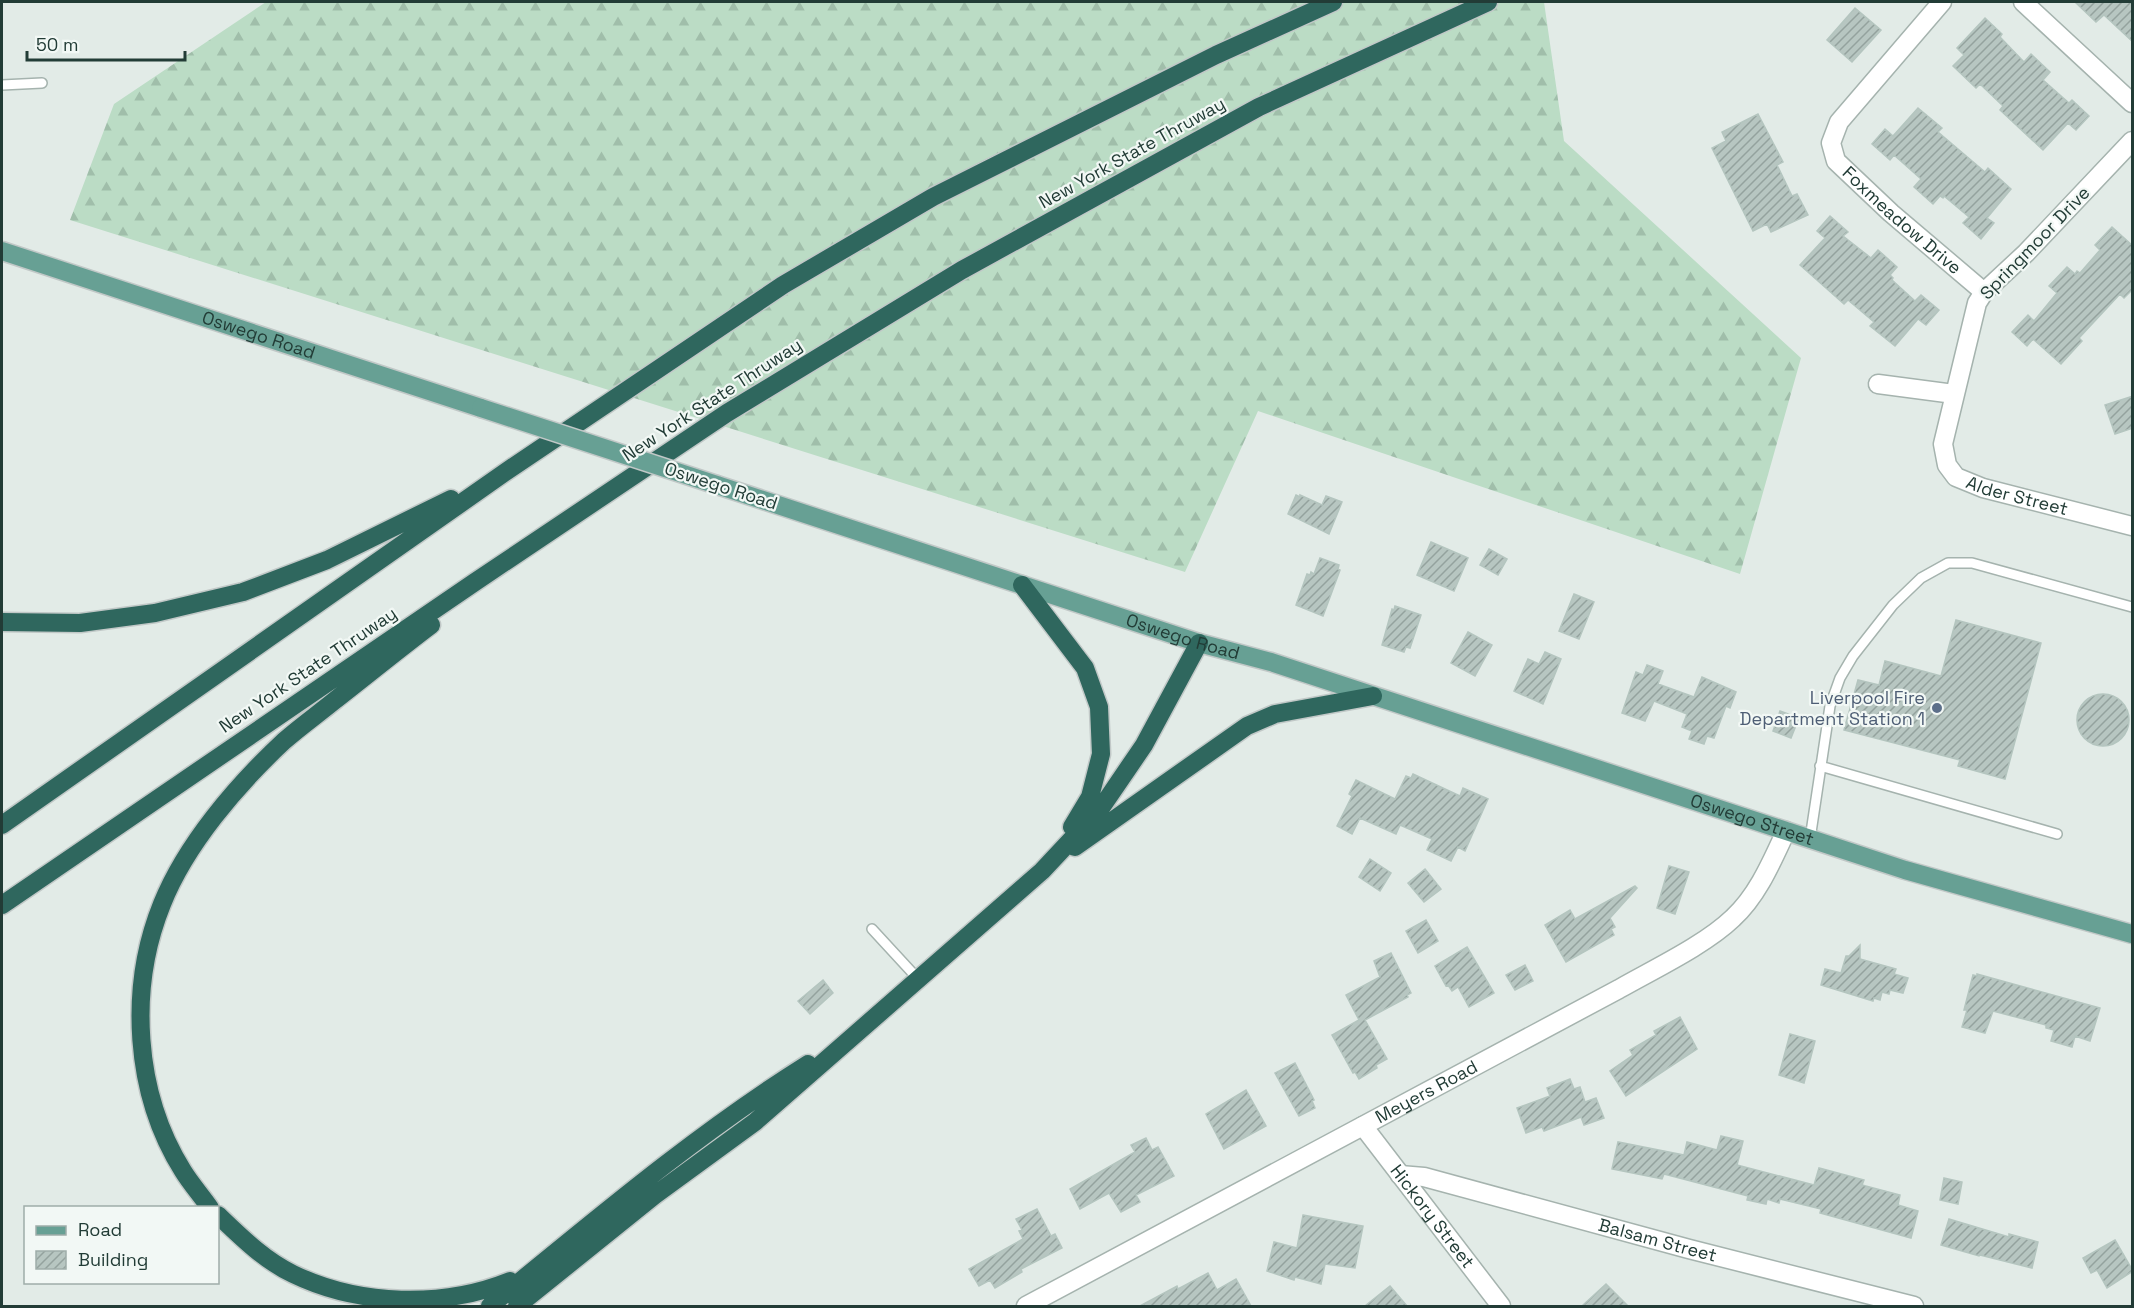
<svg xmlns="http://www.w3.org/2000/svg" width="2134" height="1308" viewBox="0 0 2134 1308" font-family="'Space Grotesk',sans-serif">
<defs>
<pattern id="forest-firs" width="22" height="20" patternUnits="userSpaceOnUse" patternTransform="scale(1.5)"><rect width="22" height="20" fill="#bbdcc5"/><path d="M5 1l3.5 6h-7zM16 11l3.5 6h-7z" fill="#a0beaa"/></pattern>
<pattern id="building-hatch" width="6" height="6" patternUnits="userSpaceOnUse" patternTransform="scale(1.5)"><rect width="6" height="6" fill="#b7c6c1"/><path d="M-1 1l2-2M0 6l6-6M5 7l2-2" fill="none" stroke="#94a29e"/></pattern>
</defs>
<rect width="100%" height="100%" fill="#e2ebe7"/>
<path fill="url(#forest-firs)" d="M 266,2 L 1544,2 L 1564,141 L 1801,358 L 1740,574 L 1258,411 L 1185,572 L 70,220 L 114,104 Z"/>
<path fill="url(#building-hatch)" stroke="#b4c5bf" stroke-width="1.5" d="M 2075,2 L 2133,2 L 2133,42 L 2104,15 L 2096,22 Z
M 1855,8 L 1881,30 L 1852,62 L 1827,40 Z
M 1985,18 L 2002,34 L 2000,37 L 2024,62 L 2031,54 L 2050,72 L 2043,80 L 2069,103 L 2072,100 L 2089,116 L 2076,130 L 2068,123 L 2043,150 L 2000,110 L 2003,106 L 1980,84 L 1976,88 L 1953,66 L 1964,55 L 1957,48 Z
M 1918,108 L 1942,128 L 1938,132 L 1985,172 L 1988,168 L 2011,189 L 1987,218 L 1994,223 L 1981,239 L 1963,223 L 1969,217 L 1944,196 L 1943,198 L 1940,196 L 1933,204 L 1914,187 L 1921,179 L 1894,155 L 1890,160 L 1872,144 L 1885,129 L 1893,136 Z
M 1758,114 L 1783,162 L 1777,165 L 1792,196 L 1797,194 L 1808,215 L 1771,232 L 1767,224 L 1753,231 L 1712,148 L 1726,141 L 1722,132 Z
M 1830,216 L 1848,232 L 1843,236 L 1871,258 L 1878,250 L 1897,267 L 1890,275 L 1893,278 L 1892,280 L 1915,301 L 1921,295 L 1939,310 L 1926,325 L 1918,319 L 1895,346 L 1870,326 L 1874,322 L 1848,300 L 1844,304 L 1800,265 L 1825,238 L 1817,231 Z
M 2112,227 L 2133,246 L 2133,289 L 2124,298 L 2120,294 L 2079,338 L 2082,341 L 2061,364 L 2033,339 L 2027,346 L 2012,332 L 2028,315 L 2034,321 L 2057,293 L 2049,286 L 2067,267 L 2075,274 L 2077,271 L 2080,273 L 2100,250 L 2095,245 Z
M 2133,396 L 2133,428 L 2115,434 L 2105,405 Z
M 1296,495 L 1300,497 L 1300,495 L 1322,505 L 1326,496 L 1342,502 L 1329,534 L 1288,514 Z
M 1431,542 L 1468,558 L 1454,591 L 1417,575 Z
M 1489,549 L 1507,559 L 1498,575 L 1480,565 Z
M 1320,558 L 1339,565 L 1338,569 L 1340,570 L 1323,616 L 1296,605 L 1307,574 L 1310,575 L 1311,572 L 1314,574 Z
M 1574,594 L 1594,602 L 1579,639 L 1559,631 Z
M 1395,606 L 1421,615 L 1410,648 L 1406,647 L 1404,652 L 1382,645 L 1392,609 L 1394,610 Z
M 1956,620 L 2041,643 L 2005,779 L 1958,766 L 1960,760 L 1844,730 L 1858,680 L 1879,685 L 1885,661 L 1941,676 Z
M 1468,632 L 1492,645 L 1475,676 L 1451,663 Z
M 1545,652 L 1561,659 L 1543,704 L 1514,691 L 1528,659 L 1539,664 Z
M 1647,665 L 1663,671 L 1658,684 L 1694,697 L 1702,677 L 1736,692 L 1730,708 L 1726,706 L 1714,738 L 1707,736 L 1704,744 L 1689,739 L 1692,731 L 1682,727 L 1687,714 L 1654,701 L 1645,721 L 1622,713 L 1636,672 L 1643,675 Z
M2077 720a26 26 0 1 1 52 0a26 26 0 1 1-52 0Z
M 1780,711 L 1799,718 L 1791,738 L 1773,731 Z
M 1413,774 L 1460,796 L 1463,788 L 1488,799 L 1465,851 L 1458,847 L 1451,861 L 1427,850 L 1432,839 L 1400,825 L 1396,834 L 1360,818 L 1352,834 L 1337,826 L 1352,796 L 1349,794 L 1356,780 L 1395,799 L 1406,776 L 1411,778 Z
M 1370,859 L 1391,873 L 1380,891 L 1359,877 Z
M 1669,866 L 1689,872 L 1675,914 L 1657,908 Z
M 1425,869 L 1441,889 L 1424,902 L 1408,883 Z
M 1635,886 L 1637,888 L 1610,918 L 1615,927 L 1611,929 L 1614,935 L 1566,962 L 1545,925 L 1570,910 L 1575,919 Z
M 1426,920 L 1438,941 L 1418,953 L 1406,931 Z
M 1860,945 L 1860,959 L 1896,969 L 1894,974 L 1908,978 L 1903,993 L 1890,990 L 1889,994 L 1882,992 L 1880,1000 L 1874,998 L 1873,1001 L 1821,985 L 1825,969 L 1841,973 L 1846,956 L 1849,956 Z
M 1467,947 L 1494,993 L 1469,1007 L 1458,987 L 1452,991 L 1448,985 L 1446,986 L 1435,966 Z
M 1391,953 L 1411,993 L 1407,995 L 1408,997 L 1365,1020 L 1387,1059 L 1376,1065 L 1377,1068 L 1359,1079 L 1355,1072 L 1353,1073 L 1332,1035 L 1359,1020 L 1346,995 L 1380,977 L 1374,961 Z
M 1525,965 L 1533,981 L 1515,990 L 1506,975 Z
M 1977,974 L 2100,1008 L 2090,1041 L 2075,1036 L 2072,1047 L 2051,1041 L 2054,1030 L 2046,1028 L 2046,1025 L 1993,1011 L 1985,1033 L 1962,1027 L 1967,1010 L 1964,1010 L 1973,975 L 1977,976 Z
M 823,980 L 833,993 L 810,1014 L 798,1001 Z
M 1680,1017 L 1697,1049 L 1626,1096 L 1610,1071 L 1633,1055 L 1630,1050 L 1656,1035 L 1654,1031 Z
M 1790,1034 L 1815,1041 L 1804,1083 L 1779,1075 Z
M 1295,1063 L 1314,1100 L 1312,1101 L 1315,1108 L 1299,1116 L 1275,1073 Z
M 1570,1079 L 1574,1089 L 1580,1087 L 1585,1102 L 1596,1098 L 1604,1118 L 1584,1125 L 1581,1117 L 1544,1131 L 1542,1127 L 1526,1133 L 1517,1108 L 1550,1096 L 1547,1088 Z
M 1246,1090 L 1266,1126 L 1224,1149 L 1206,1114 Z
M 1721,1136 L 1743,1141 L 1737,1165 L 1814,1185 L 1819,1168 L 1864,1180 L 1862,1185 L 1900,1195 L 1898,1205 L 1918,1211 L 1911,1238 L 1820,1213 L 1821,1209 L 1780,1199 L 1779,1203 L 1767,1199 L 1766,1204 L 1747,1200 L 1748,1196 L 1664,1174 L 1662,1179 L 1612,1169 L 1618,1142 L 1684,1155 L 1687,1142 L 1717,1150 Z
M 1146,1138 L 1152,1150 L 1158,1147 L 1174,1176 L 1136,1195 L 1140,1202 L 1121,1212 L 1109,1193 L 1080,1209 L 1070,1189 L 1135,1152 L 1131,1145 Z
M 1944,1178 L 1962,1182 L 1958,1204 L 1940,1200 Z
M 1037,1209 L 1051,1236 L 1055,1234 L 1062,1248 L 1021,1269 L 1022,1272 L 995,1288 L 990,1280 L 979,1286 L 969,1269 L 1023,1239 L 1019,1231 L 1022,1230 L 1016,1219 Z
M 1303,1215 L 1363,1226 L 1355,1268 L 1325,1264 L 1321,1284 L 1295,1277 L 1294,1280 L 1267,1271 L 1274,1242 L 1297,1248 Z
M 1949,1219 L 2009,1237 L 2009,1234 L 2038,1242 L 2032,1268 L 1980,1255 L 1979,1256 L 1941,1245 Z
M 2115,1240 L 2133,1271 L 2107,1288 L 2097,1270 L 2091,1273 L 2083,1258 Z
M 1208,1273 L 1217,1290 L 1236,1279 L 1251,1306 L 1140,1306 L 1177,1286 L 1178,1289 Z
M 1606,1284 L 1628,1306 L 1582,1306 Z
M 1390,1286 L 1407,1306 L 1365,1306 Z"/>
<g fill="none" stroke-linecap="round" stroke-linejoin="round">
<defs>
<path id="lane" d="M 2,85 L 42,83
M 1820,766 L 2057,834
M 1810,839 L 1830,706 L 1840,678 L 1853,656 L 1893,605 L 1921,578 L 1948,563 L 1972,563 L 2132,607
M 872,929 L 919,980"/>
<g id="street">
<path id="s1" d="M 1942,2 L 1839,122 L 1831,143 L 1836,161 L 1891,213 L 1984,292"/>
<path d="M 2023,2 L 2132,103"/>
<path id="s2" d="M 2132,141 L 2026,253 L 1984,292 L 1977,303 L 1943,444 L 1947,465 L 1956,477 L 1983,488 L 2132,526"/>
<path d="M 1878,384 L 1954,394"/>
<path id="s3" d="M 1363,1126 L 1501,1306"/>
<path id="s4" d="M 1400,1175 L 1424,1177 L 1689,1249 L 1914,1306"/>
<path id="s5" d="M 1026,1306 L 1619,989 C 1654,969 1705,945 1733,918 C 1758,895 1772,861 1786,831"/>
</g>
<g id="primary">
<path id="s6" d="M 2,251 L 481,408"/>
<path id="s7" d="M 717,485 L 1199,643 L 1271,662 L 1905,870 L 2132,934"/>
</g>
<path id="highway" d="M 1022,585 L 1085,668 L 1099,707 L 1101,754 L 1090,797 L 1072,827
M 2,622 L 80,623 L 155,613 L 243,592 L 327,560 L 451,499
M 2,825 L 504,473 L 783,285 L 933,197 L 1216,55 L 1333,2
M 1075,847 L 1247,726 L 1275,714 L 1373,696
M 2,905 L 475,582 L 727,413 L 962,270 L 1259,107 L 1488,2
M 210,1208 C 201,1195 191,1184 183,1171 C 134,1093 128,988 162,904 C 186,844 237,785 284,741 C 300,727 318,714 334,701 C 366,676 398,650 431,625
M 218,1215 C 241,1237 264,1260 293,1274 C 359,1306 443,1308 510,1281
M 490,1306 C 593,1222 695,1135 808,1064
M 517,1306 L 655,1195 L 755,1122 L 1042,871 L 1101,808 L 1144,745 L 1199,643"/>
</defs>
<use href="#lane" stroke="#a5b3ae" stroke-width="12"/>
<use href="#street" stroke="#a5b3ae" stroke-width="21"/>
<use href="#primary" stroke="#c1c8c7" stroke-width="21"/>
<use href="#highway" stroke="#c1c8c7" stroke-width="21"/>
<use href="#lane" stroke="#fff" stroke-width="9"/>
<use href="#street" stroke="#fff" stroke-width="18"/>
<use href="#primary" stroke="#67a094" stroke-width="18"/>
<use href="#highway" stroke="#2f675e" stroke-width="18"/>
<defs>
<path id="primary-bridge" d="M 481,408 L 717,485"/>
</defs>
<use href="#primary-bridge" stroke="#c1c8c7" stroke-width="21" stroke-linecap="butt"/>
<use href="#primary-bridge" stroke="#67a094" stroke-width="18"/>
</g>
<circle fill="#5c6f8a" stroke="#f2f8f5" stroke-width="2" cx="1937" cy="708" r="6"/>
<g text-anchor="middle" stroke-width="4.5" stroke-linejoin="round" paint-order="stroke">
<g font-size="18" fill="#223c36" stroke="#f2f8f5">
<text transform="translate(1132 153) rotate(-29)" y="6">New York State Thruway</text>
<text dy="6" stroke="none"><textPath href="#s1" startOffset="288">Foxmeadow Drive</textPath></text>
<text transform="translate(2035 243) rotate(-46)" y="6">Springmoor Drive</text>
<text dy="6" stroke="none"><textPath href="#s6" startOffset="270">Oswego Road</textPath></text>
<text transform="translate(712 400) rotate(-33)" y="6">New York State Thruway</text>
<text transform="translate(721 486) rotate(18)" y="6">Oswego Road</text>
<text dy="6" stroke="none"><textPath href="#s2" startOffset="470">Alder Street</textPath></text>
<text dy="6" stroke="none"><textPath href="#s7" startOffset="490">Oswego Road</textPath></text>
<text transform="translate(308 670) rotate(-34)" y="6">New York State Thruway</text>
<text dy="6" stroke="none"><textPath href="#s7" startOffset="1088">Oswego Street</textPath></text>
<text dy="6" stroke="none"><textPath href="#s5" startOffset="454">Meyers Road</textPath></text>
<text dy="6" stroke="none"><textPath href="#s3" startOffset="114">Hickory Street</textPath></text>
<text dy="6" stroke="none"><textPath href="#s4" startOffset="266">Balsam Street</textPath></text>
</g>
<g font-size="18" fill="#4e5e75" stroke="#f2f8f5" text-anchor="end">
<text x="1925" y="704">Liverpool Fire<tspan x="1925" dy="21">Department Station 1</tspan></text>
</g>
</g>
<rect width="2134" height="1308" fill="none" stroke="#223c36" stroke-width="6"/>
<rect x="24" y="1206" width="195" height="78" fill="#f2f8f5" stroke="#9fada9" stroke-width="1.5"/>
<rect x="36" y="1226" width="30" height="9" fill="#67a094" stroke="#9fada9" stroke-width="1.5"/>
<text x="78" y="1236" font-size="18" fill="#223c36">Road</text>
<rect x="36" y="1251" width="30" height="18" fill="url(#building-hatch)" stroke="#9fada9" stroke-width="1.5"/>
<text x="78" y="1266" font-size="18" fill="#223c36">Building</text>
<path d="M27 51v9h158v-9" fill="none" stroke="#223c36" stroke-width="3"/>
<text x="36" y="51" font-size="18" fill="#223c36" stroke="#f2f8f5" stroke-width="4.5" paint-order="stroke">50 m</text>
</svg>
